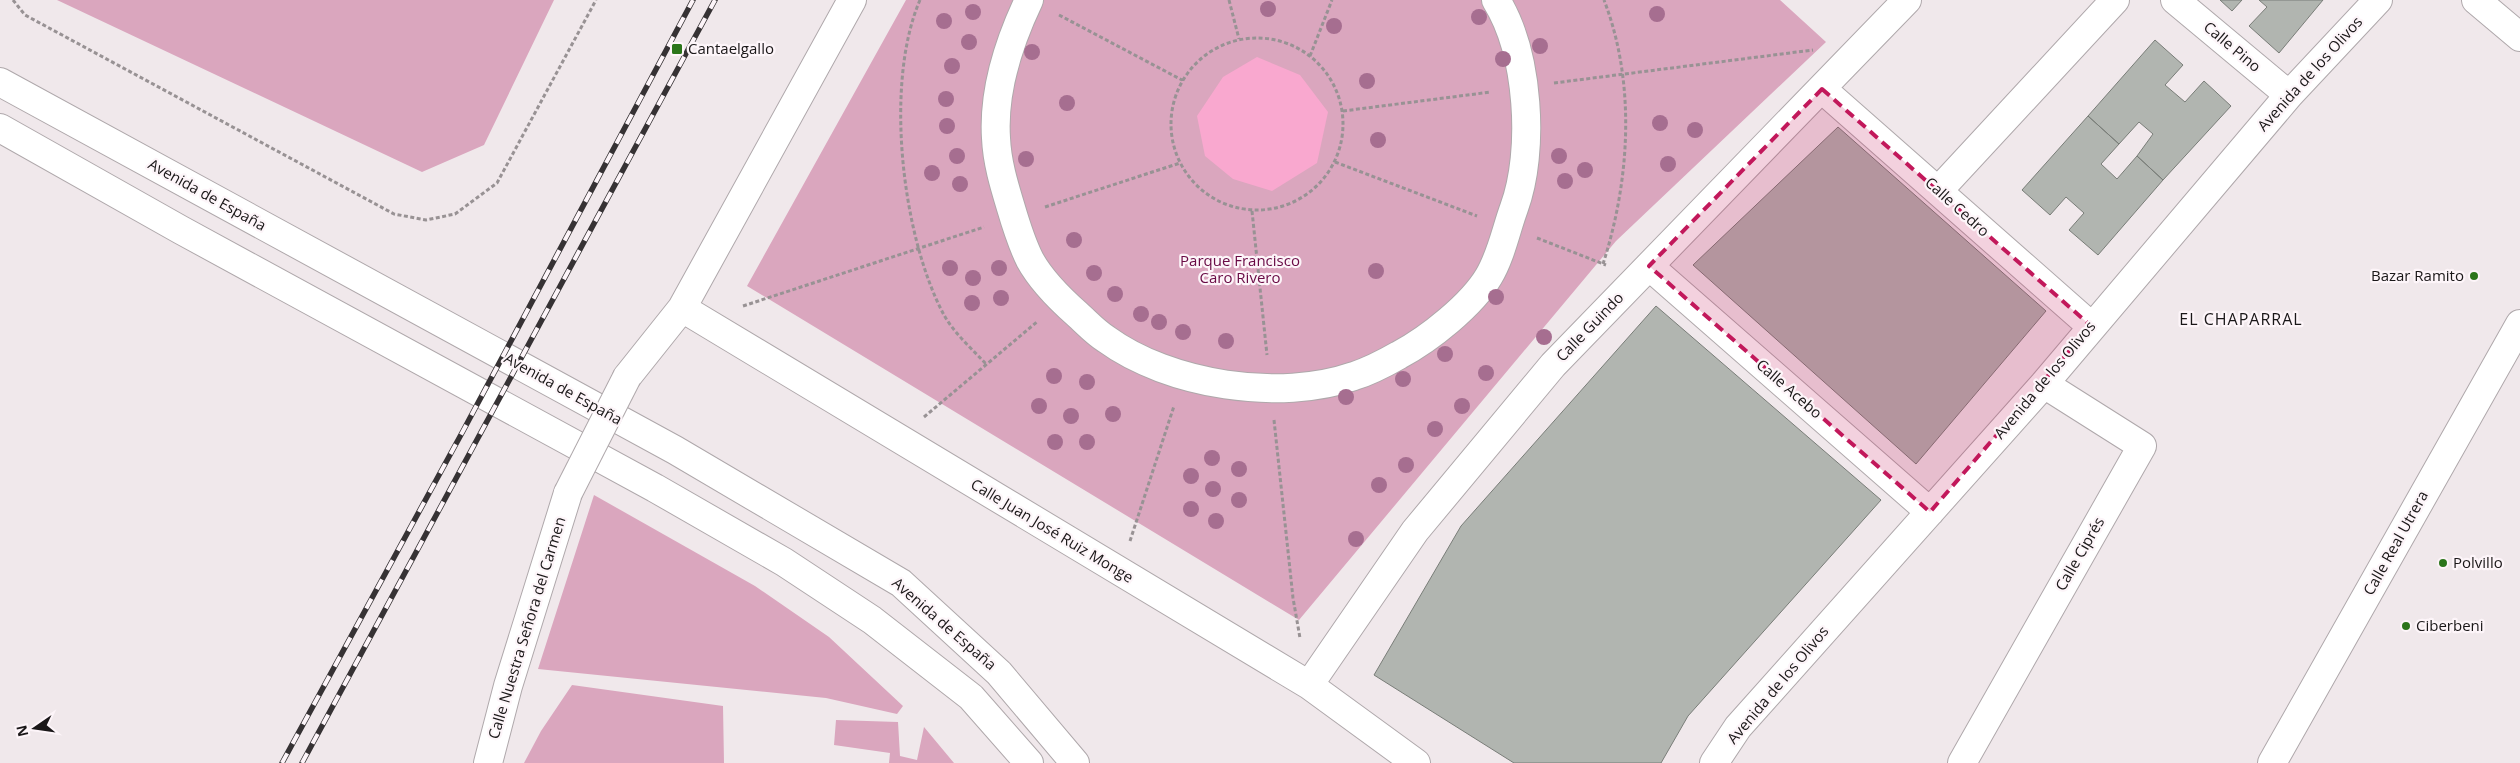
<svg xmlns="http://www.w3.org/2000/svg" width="2520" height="763" viewBox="0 0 2520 763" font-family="'Open Sans',sans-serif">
<rect width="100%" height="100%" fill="#f0e8eb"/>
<path fill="#daa6be" d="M 57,0 L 554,0 L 484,145 L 422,172 Z
M 906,0 L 1780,0 L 1826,42 L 1616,241 L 1299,620 L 747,286 Z
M 594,495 L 755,586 L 829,637 L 903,706 L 897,714 L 826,698 L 538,669 Z
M 572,685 L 723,706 L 724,763 L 524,763 L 541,731 Z
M 836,720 L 898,722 L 900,756 L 917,760 L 924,727 L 954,763 L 889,763 L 890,753 L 834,745 Z"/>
<path fill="#f9a8cf" d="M 1257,57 L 1300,75 L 1328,112 L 1317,163 L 1272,191 L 1233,179 L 1205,156 L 1197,116 L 1223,77 Z"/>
<path fill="#b1b5b0" stroke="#797d78" d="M 2220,0 L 2242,0 L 2232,11 Z
M 2259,0 L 2323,0 L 2279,53 L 2249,26 L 2267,7 Z
M 2155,40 L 2183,65 L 2165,85 L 2185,102 L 2204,81 L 2231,106 L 2163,180 L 2137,156 L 2153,134 L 2139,122 L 2119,144 L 2088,116 Z
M 2088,116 L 2119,144 L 2101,164 L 2117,179 L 2137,156 L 2163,180 L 2098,255 L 2069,230 L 2084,213 L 2066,197 L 2050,215 L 2022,190 Z
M 1838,127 L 2046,311 L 1916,464 L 1693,265 Z
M 1656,306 L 1881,500 L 1688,716 L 1661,763 L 1514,763 L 1374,675 L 1461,526 Z"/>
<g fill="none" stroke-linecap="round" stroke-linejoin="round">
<defs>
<path id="minor" d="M 1029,0 C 1009,42 993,91 996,138 C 997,162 1004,185 1011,208 C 1016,225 1022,244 1030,260 C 1041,280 1060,299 1077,314 C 1086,322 1095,332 1106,339 C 1169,385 1280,402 1354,376 C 1370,371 1385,363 1399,355 C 1429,339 1472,305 1489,276 C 1501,256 1506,230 1514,208 C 1535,151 1529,53 1496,0
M 2175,0 L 2289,95
M 2476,0 L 2520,37
M 1822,89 L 2091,326
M 1938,191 L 2115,0
M 1649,266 L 1930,512
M 682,308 L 1309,685 L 1416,763
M 627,377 L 682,308 L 852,0
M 1309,685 L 1415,531 L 1553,365 L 1907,0
M 488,763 L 508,686 L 568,493
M 1714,763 L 1738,727 L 2044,384 L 2289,95 L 2378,0
M 1962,763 L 2142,446 L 2044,384
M 2272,763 L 2520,324"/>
<path id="major" d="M 0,82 L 675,450 L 901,583 L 999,673 L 1075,763
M 0,128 L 181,230 L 655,488 L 784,562 L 872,620 L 971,697 L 1029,763"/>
</defs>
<use href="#minor" stroke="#afa8ab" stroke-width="30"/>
<use href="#major" stroke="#afa8ab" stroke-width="30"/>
<path stroke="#989294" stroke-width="3" stroke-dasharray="4 2.5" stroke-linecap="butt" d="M 13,0 L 25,15 L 394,214 L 426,220 L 455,214 L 497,183 L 596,0
M 920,0 C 884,83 902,237 944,315 C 954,333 972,349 986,364
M 1229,0 L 1239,39
M 1059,15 L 1182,80
M1171 124a86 86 0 1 1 172 0a86 86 0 1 1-172 0Z
M 1310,56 L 1332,0
M 1554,83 L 1813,50
M 1343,111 L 1491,92
M 1335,162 L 1477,216
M 1045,207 L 1180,163
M 1252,211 L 1267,355
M 1537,238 L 1606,265
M 1603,264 C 1630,180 1636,83 1604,0
M 743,306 L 984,227
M 924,417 L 1038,321
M 1274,420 L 1293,598 L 1300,638
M 1130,541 L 1174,406"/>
<use href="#minor" stroke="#fff" stroke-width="28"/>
<use href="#major" stroke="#fff" stroke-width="28"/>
<defs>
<path id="rail" d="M 282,763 L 463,431 L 693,0
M 302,763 L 715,0"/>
</defs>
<use href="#rail" stroke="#363234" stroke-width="5.5"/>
<use href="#rail" stroke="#fdf5f9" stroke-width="4" stroke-dasharray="11" stroke-linecap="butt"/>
<defs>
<path id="minor-bridge" d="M 568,493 L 627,377"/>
</defs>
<use href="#minor-bridge" stroke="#afa8ab" stroke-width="30" stroke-linecap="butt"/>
<use href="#minor-bridge" stroke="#fff" stroke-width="28"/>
</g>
<g fill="#a66e90">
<circle cx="1268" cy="9" r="8"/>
<circle cx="973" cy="12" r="8"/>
<circle cx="1657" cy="14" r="8"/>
<circle cx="1479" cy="17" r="8"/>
<circle cx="944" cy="21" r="8"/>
<circle cx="1334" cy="26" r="8"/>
<circle cx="969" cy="42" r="8"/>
<circle cx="1540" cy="46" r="8"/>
<circle cx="1032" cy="52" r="8"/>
<circle cx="1503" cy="59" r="8"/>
<circle cx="952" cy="66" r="8"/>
<circle cx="1367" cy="81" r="8"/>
<circle cx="946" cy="99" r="8"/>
<circle cx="1067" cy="103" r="8"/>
<circle cx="1660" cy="123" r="8"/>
<circle cx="947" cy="126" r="8"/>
<circle cx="1695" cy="130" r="8"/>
<circle cx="1378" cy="140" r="8"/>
<circle cx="957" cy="156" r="8"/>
<circle cx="1559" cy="156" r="8"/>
<circle cx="1026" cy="159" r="8"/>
<circle cx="1668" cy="164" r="8"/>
<circle cx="1585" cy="170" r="8"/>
<circle cx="932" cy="173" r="8"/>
<circle cx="1565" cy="181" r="8"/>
<circle cx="960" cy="184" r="8"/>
<circle cx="1074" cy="240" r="8"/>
<circle cx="950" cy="268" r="8"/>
<circle cx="999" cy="268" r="8"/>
<circle cx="1376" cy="271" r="8"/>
<circle cx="1094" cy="273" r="8"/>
<circle cx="973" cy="278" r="8"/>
<circle cx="1115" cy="294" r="8"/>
<circle cx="1496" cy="297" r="8"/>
<circle cx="1001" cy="298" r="8"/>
<circle cx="972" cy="303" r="8"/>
<circle cx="1141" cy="314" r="8"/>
<circle cx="1159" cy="322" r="8"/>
<circle cx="1183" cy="332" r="8"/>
<circle cx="1544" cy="337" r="8"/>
<circle cx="1226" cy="341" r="8"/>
<circle cx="1445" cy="354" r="8"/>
<circle cx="1486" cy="373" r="8"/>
<circle cx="1054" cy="376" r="8"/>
<circle cx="1403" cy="379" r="8"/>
<circle cx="1087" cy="382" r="8"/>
<circle cx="1346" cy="397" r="8"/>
<circle cx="1039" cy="406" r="8"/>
<circle cx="1462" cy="406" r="8"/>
<circle cx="1113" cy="414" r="8"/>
<circle cx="1071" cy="416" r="8"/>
<circle cx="1435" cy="429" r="8"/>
<circle cx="1055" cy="442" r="8"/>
<circle cx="1087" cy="442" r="8"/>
<circle cx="1212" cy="458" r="8"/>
<circle cx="1406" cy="465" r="8"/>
<circle cx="1239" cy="469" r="8"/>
<circle cx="1191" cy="476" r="8"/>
<circle cx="1379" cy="485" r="8"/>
<circle cx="1213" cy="489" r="8"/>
<circle cx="1239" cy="500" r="8"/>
<circle cx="1191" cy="509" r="8"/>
<circle cx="1216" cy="521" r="8"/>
<circle cx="1356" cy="539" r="8"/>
</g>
<path fill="#c2185b" fill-opacity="0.2" stroke="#c2185b" stroke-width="4" stroke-dasharray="10 6" stroke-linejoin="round" d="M 1822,89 L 2091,326 L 1930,512 L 1649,266 Z"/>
<g fill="#2b751a" stroke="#fdf5f9" stroke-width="2">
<rect x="671" y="43" width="12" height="12" rx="2.5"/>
<circle cx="2474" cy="276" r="5"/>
<circle cx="2443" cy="563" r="5"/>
<circle cx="2406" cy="626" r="5"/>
</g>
<g text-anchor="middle" stroke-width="4.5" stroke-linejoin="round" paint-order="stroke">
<g font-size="15" fill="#1a1718" stroke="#fdf5f9">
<text transform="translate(2232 47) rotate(40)" y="5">Calle Pino</text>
<text transform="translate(2310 74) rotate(-48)" y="5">Avenida de los Olivos</text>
<text transform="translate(207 195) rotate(29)" y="5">Avenida de España</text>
<text transform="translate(1957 207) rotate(42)" y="5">Calle Cedro</text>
<text transform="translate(1590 327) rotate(-46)" y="5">Calle Guindo</text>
<text transform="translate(2045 380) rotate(-50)" y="5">Avenida de los Olivos</text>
<text transform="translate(563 389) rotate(29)" y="5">Avenida de España</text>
<text transform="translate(1789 389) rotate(41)" y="5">Calle Acebo</text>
<text transform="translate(1052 531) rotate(31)" y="5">Calle Juan José Ruiz Monge</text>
<text transform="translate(2396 543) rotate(-61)" y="5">Calle Real Utrera</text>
<text transform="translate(2080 554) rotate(-60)" y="5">Calle Ciprés</text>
<text transform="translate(944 624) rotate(41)" y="5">Avenida de España</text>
<text transform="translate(527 628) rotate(-73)" y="5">Calle Nuestra Señora del Carmen</text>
<text transform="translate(1778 685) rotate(-50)" y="5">Avenida de los Olivos</text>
</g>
<g font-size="15" fill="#1a1718" stroke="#fdf5f9" text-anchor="start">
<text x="688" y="54">Cantaelgallo</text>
<text x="2464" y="281" text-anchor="end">Bazar Ramito</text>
<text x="2453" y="568">Polvillo</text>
<text x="2416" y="631">Ciberbeni</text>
</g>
<g font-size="15" fill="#690a45" stroke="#fdf5f9">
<text x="1240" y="266">Parque Francisco<tspan x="1240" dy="17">Caro Rivero</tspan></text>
</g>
<g font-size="16" letter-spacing="1" fill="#1a1718" stroke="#fdf5f9">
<text x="2241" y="325">EL CHAPARRAL</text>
</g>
</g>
<g transform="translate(35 728) rotate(257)" stroke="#fdf5f9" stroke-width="4" paint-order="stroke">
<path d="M0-4L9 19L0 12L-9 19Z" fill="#1a1718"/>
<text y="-8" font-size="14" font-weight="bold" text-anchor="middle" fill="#1a1718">N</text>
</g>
</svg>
